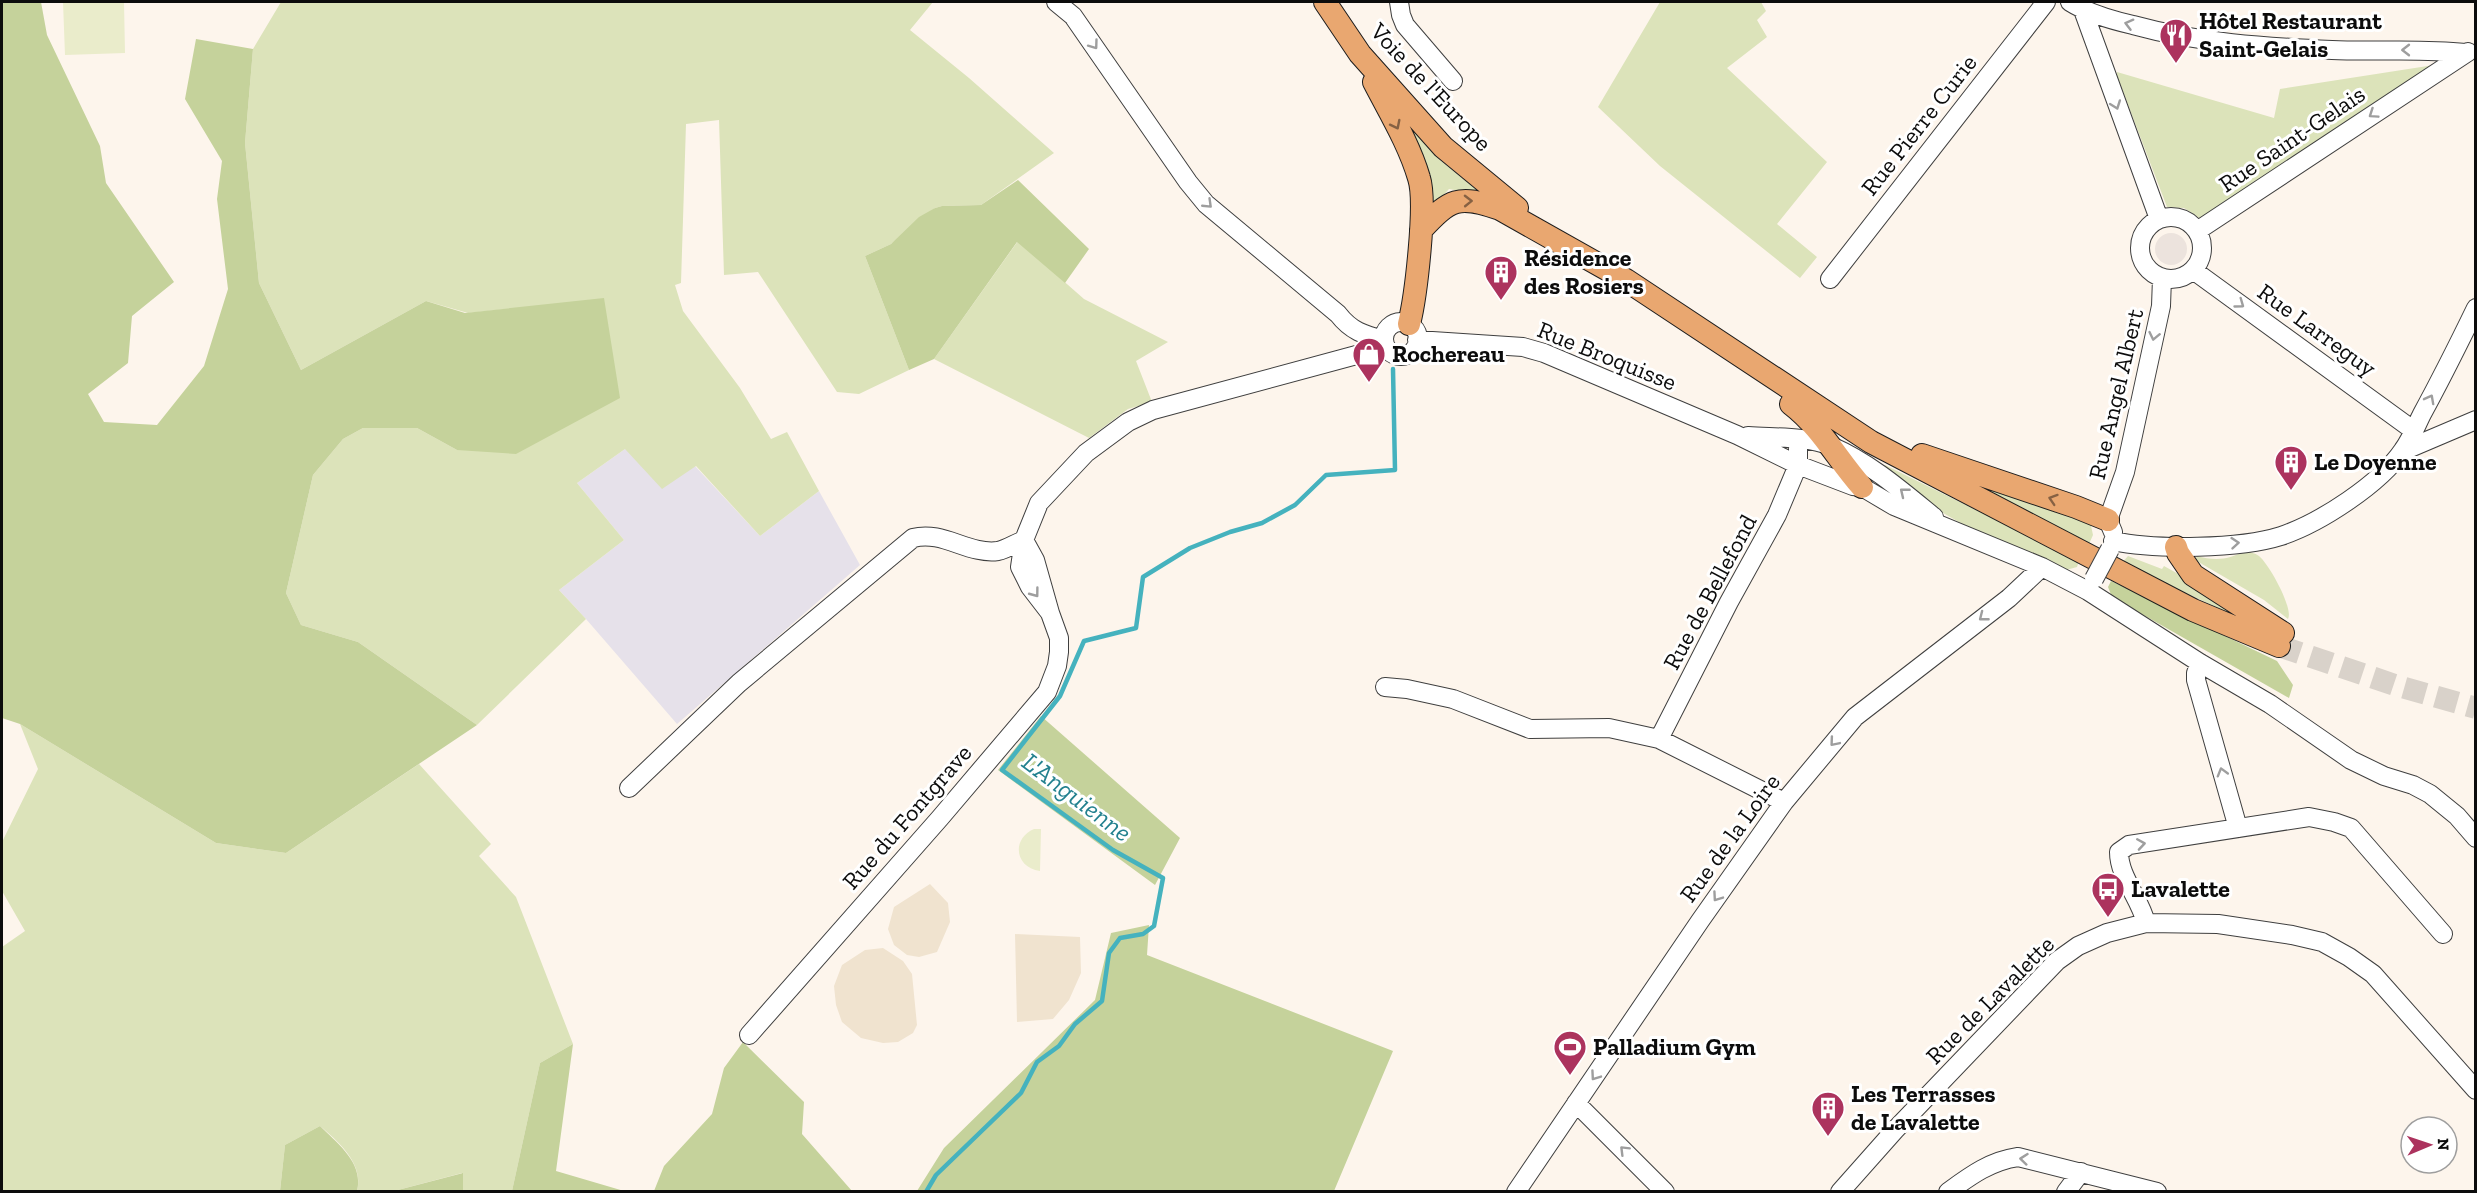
<svg xmlns="http://www.w3.org/2000/svg" width="2477" height="1193" viewBox="0 0 2477 1193" font-family="'Zilla Slab',serif">
<rect width="100%" height="100%" fill="#fdf5ec"/>
<path fill="#e6e1ea" d="M 625,449 L 695,466 L 760,536 L 819,491 L 860,565 L 677,724 L 586,619 L 559,590 L 624,540 L 577,483 Z"/>
<path fill="#f0e3cf" d="M 930,884 L 948,903 L 950,922 L 937,952 L 919,957 L 907,955 L 894,945 L 888,929 L 894,907 Z
M 1015,934 L 1080,937 L 1081,973 L 1069,1000 L 1053,1019 L 1017,1022 Z
M 883,948 L 903,961 L 912,974 L 917,1025 L 913,1033 L 898,1042 L 883,1043 L 861,1038 L 842,1022 L 836,1005 L 834,986 L 842,965 L 865,950 Z"/>
<path fill="#dce3ba" d="M 281,2 L 933,2 L 910,30 L 969,78 L 1054,153 L 981,205 L 942,206 L 935,208 L 891,244 L 865,256 L 909,370 L 859,394 L 837,392 L 758,272 L 724,275 L 719,120 L 686,124 L 681,283 L 675,285 L 683,311 L 740,388 L 771,439 L 787,432 L 819,491 L 760,536 L 696,466 L 662,489 L 625,449 L 577,483 L 624,540 L 559,590 L 586,619 L 477,725 L 358,642 L 301,625 L 286,593 L 313,475 L 343,439 L 363,428 L 417,428 L 457,450 L 604,299 L 468,313 L 426,301 L 301,370 L 259,283 L 245,143 L 253,49 Z
M 1660,2 L 1761,2 L 1766,11 L 1757,20 L 1767,37 L 1727,68 L 1827,162 L 1777,224 L 1817,257 L 1800,278 L 1660,166 L 1598,107 Z
M 2434,65 L 2201,219 L 2184,208 L 2167,207 L 2117,76 L 2117,72 L 2274,118 L 2280,89 Z
M 1407,122 L 1441,161 L 1483,195 L 1449,189 L 1432,208 Z
M 1018,241 L 1084,299 L 1168,342 L 1136,361 L 1152,402 L 1128,409 L 1089,438 L 934,359 Z
M 1885,465 L 2079,561 L 2077,567 L 2066,570 L 1971,529 L 1924,502 L 1884,469 Z
M 1946,470 L 2090,521 L 2093,535 L 2089,544 Z
M 2245,550 C 2249,552 2255,553 2259,556 C 2269,564 2294,609 2288,619 L 2264,600 L 2195,560 L 2197,556 C 2214,561 2231,560 2245,550 Z
M 2128,556 L 2162,569 L 2164,566 L 2216,595 L 2252,623 L 2121,564 Z
M 20,724 L 216,843 L 286,853 L 419,764 L 491,844 L 479,856 L 516,897 L 573,1044 L 540,1063 L 512,1191 L 463,1191 L 462,1173 L 394,1191 L 357,1191 C 364,1164 340,1143 320,1126 L 285,1145 L 280,1191 L 2,1191 L 2,947 L 25,931 L 2,891 L 2,842 L 38,769 Z"/>
<path fill="#c5d29b" d="M 2,2 L 41,2 L 47,35 L 100,146 L 106,183 L 174,282 L 132,316 L 128,363 L 88,394 L 104,422 L 157,425 L 204,366 L 228,289 L 217,199 L 222,161 L 185,99 L 196,39 L 253,49 L 245,143 L 259,283 L 301,370 L 426,301 L 465,313 L 604,298 L 620,398 L 516,454 L 457,450 L 417,428 L 363,428 L 343,439 L 313,475 L 286,593 L 301,625 L 358,642 L 477,725 L 286,853 L 216,843 L 20,724 L 2,718 Z
M 1018,180 L 1089,249 L 1065,283 L 1017,242 L 934,359 L 909,370 L 865,256 L 891,244 L 919,217 L 935,208 L 942,206 L 981,205 Z
M 2111,581 L 2277,661 L 2293,685 L 2289,698 L 2112,597 L 2108,587 Z
M 1041,716 L 1180,838 L 1155,885 L 998,770 Z
M 1149,925 L 1147,955 L 1393,1051 L 1334,1191 L 917,1191 L 944,1148 L 1095,1000 L 1111,933 Z
M 743,1042 L 804,1102 L 802,1134 L 852,1191 L 654,1191 L 664,1166 L 712,1114 L 724,1068 Z
M 573,1044 L 556,1171 L 624,1191 L 512,1191 L 540,1063 Z
M 320,1126 C 338,1144 364,1163 357,1191 L 280,1191 L 285,1145 Z
M 463,1173 L 463,1191 L 394,1191 Z"/>
<path fill="#eaeccb" d="M 63,2 L 124,2 L 125,53 L 65,55 Z
M 1034,829 L 1041,829 L 1040,871 C 1015,868 1011,839 1034,829 Z"/>
<path fill="#ece3dd" d="M2155 249a16 16 0 1 1 32 0a16 16 0 1 1-32 0Z"/>
<g fill="none" stroke-linecap="round" stroke-linejoin="round">
<path stroke="#45b2be" stroke-width="4.5" d="M 926,1192 L 936,1175 L 1021,1093 L 1037,1062 L 1059,1046 L 1075,1024 L 1102,1001 L 1109,953 L 1120,938 L 1143,934 L 1154,926 L 1163,878 L 1113,850 L 1002,770 L 1060,696 L 1084,641 L 1136,628 L 1143,577 L 1190,548 L 1230,532 L 1262,523 L 1295,505 L 1326,475 L 1395,470 L 1393,369"/>
<path stroke="#d9d2ca" stroke-width="22" stroke-dasharray="22 11" stroke-linecap="butt" d="M 2279,646 L 2398,686 L 2476,708"/>
<defs>
<path id="minor" d="M 1056,2 L 1073,16 L 1188,182 L 1206,204 L 1338,314 C 1351,331 1364,335 1384,340
M 1399,2 L 1401,15 L 1405,25 L 1453,81
M 2070,2 C 2089,14 2111,20 2133,25 C 2198,43 2266,47 2332,50 C 2376,52 2421,48 2465,53
M 2083,10 L 2159,219
M2140 248a31 31 0 1 1 62 0a31 31 0 1 1-62 0Z
M 2197,231 L 2468,52
M 2193,270 L 2413,430
M 1830,279 L 2046,2
M1384 339a17 17 0 1 1 34 0a17 17 0 1 1-34 0Z
M 1417,340 L 1523,347 L 1544,353 L 1737,435 L 1798,465 L 1853,486 L 1862,487 L 1894,506 L 2042,567 L 2088,591 L 2200,663 L 2270,704 L 2351,760 L 2384,776 L 2413,785 L 2430,794 L 2457,816 L 2476,838
M 1748,436 C 1774,438 1806,436 1831,446 C 1870,463 1901,490 1934,517
M 2403,451 L 2476,420
M 2113,532 L 2108,520 L 2125,472 L 2161,306 L 2162,278
M 1024,540 L 1035,560 L 1050,613 L 1030,587 L 1020,567 L 1024,540 L 1039,503 L 1086,453 L 1128,422 L 1153,410 L 1386,347
M 2113,541 C 2155,550 2240,549 2281,536 C 2320,523 2380,484 2403,450 C 2411,439 2416,426 2422,414 C 2441,379 2459,343 2476,308
M 2200,663 L 2196,673 L 2196,680 L 2238,828
M 1385,687 L 1407,689 L 1453,699 L 1530,729 L 1609,728 L 1659,739 L 1784,802
M 1659,739 L 1729,602 L 1777,515 L 1798,465 L 1798,439
M 629,788 L 739,683 L 913,538 C 943,530 968,555 998,551 C 1007,549 1016,543 1024,540
M 2146,923 C 2140,898 2119,877 2119,852 L 2129,845 L 2309,817 L 2334,822 L 2351,828 L 2443,934
M 749,1035 L 940,818 L 1047,692 L 1057,666 L 1059,652 L 1059,638 L 1050,613
M 1576,1103 L 1665,1192
M 1516,1192 L 1700,921 L 1784,802 L 1855,717 L 2009,598 L 2042,567
M 1840,1192 L 1895,1130 L 2057,961 L 2078,946 L 2107,933 L 2146,923 L 2218,924 L 2292,935 L 2322,942 L 2349,957 L 2373,974 L 2476,1090
M 1948,1192 C 1970,1176 1990,1161 2018,1157 L 2157,1192
M 2066,1192 L 2081,1172"/>
<path id="major" d="M 1325,2 L 1360,54 L 1443,147 L 1517,208
M 1374,82 C 1390,113 1409,144 1419,178 C 1427,203 1416,296 1409,324
M 1421,230 C 1450,199 1458,194 1500,209 L 1626,280 L 1871,442 L 2193,610 L 2279,646
M 1791,404 C 1821,427 1837,459 1862,487
M 1922,455 L 2076,507 L 2108,520
M 2176,547 L 2178,553 L 2193,575 L 2283,633"/>
</defs>
<use href="#minor" stroke="#3f3f3f" stroke-width="20"/>
<use href="#major" stroke="#1d1d1d" stroke-width="24"/>
<use href="#minor" stroke="#fff" stroke-width="18"/>
<use href="#major" stroke="#e9a770" stroke-width="22"/>
<defs>
<path id="minor-bridge" d="M 2094,579 L 2110,549"/>
</defs>
<use href="#minor-bridge" stroke="#3f3f3f" stroke-width="20" stroke-linecap="butt"/>
<use href="#minor-bridge" stroke="#fff" stroke-width="18"/>
</g>
<defs><path id="oneway-chevron" d="M-2-3.5L2.5 0L-2 3.5" fill="none" stroke-width="1.6" stroke-linecap="round" stroke-linejoin="round" transform="scale(1.5)"/></defs>
<g stroke="#9e9e9e">
<use href="#oneway-chevron" transform="translate(2129 24) rotate(-165)"/>
<use href="#oneway-chevron" transform="translate(1094 45) rotate(54)"/>
<use href="#oneway-chevron" transform="translate(2406 50) rotate(-180)"/>
<use href="#oneway-chevron" transform="translate(2116 105) rotate(70)"/>
<use href="#oneway-chevron" transform="translate(2373 114) rotate(146)"/>
<use href="#oneway-chevron" transform="translate(1208 204) rotate(44)"/>
<use href="#oneway-chevron" transform="translate(2240 304) rotate(36)"/>
<use href="#oneway-chevron" transform="translate(2154 336) rotate(102)"/>
<use href="#oneway-chevron" transform="translate(2430 399) rotate(-62)"/>
<use href="#oneway-chevron" transform="translate(1904 492) rotate(-141)"/>
<use href="#oneway-chevron" transform="translate(2235 543) rotate(-5)"/>
<use href="#oneway-chevron" transform="translate(1035 593) rotate(53)"/>
<use href="#oneway-chevron" transform="translate(1983 617) rotate(142)"/>
<use href="#oneway-chevron" transform="translate(1834 742) rotate(130)"/>
<use href="#oneway-chevron" transform="translate(2222 772) rotate(-106)"/>
<use href="#oneway-chevron" transform="translate(2141 844) rotate(-9)"/>
<use href="#oneway-chevron" transform="translate(1717 897) rotate(125)"/>
<use href="#oneway-chevron" transform="translate(1595 1076) rotate(125)"/>
<use href="#oneway-chevron" transform="translate(1624 1150) rotate(-135)"/>
<use href="#oneway-chevron" transform="translate(2024 1159) rotate(-174)"/>
</g>
<g stroke="#866143">
<use href="#oneway-chevron" transform="translate(1396 125) rotate(63)"/>
<use href="#oneway-chevron" transform="translate(1468 201) rotate(-1)"/>
<use href="#oneway-chevron" transform="translate(2053 499) rotate(-162)"/>
</g>
<defs>
<symbol id="restaurant-pin" viewBox="-11 -11 22 30"><path d="M0 17L-7.5 6A9.5 9.5 0 1 1 7.5 6Z" fill="#ac335e" stroke="#fff"/><path d="M-5-6h1v4h1v-4h1v4h1v-4h1v5L-1.5 .5V6h-2V.5L-5-1ZM5-6V6H3V1.5H1.5Q1.5-4 5-6Z" fill="#fff"/></symbol>
<symbol id="building-pin" viewBox="-11 -11 22 30"><path d="M0 17L-7.5 6A9.5 9.5 0 1 1 7.5 6Z" fill="#ac335e" stroke="#fff"/><path d="M-4-6H4V6H1V3H-1V6H-4ZM-2.5-4.3h1.7v1.8h-1.7ZM.8-4.3h1.7v1.8H.8ZM-2.5-1h1.7V.8h-1.7ZM.8-1h1.7V.8H.8Z" fill="#fff"/></symbol>
<symbol id="shop-pin" viewBox="-11 -11 22 30"><path d="M0 17L-7.5 6A9.5 9.5 0 1 1 7.5 6Z" fill="#ac335e" stroke="#fff"/><path d="M-5-2.5h2.3a2.7 3.5 0 0 1 5.4 0H5L5.5 6h-11ZM-1.5-2.5h3a1.5 2.3 0 0 0-3 0Z" fill="#fff"/></symbol>
<symbol id="bus-pin" viewBox="-11 -11 22 30"><path d="M0 17L-7.5 6A9.5 9.5 0 1 1 7.5 6Z" fill="#ac335e" stroke="#fff"/><path d="M-5-6H5V4H4V6H2V4H-2V6H-4V4H-5ZM-3.5-4V0h7V-4ZM-3.5 1.2v1.5H-2V1.2ZM2 1.2v1.5H3.5V1.2Z" fill="#fff"/></symbol>
<symbol id="stadium-pin" viewBox="-11 -11 22 30"><path d="M0 17L-7.5 6A9.5 9.5 0 1 1 7.5 6Z" fill="#ac335e" stroke="#fff"/><path d="M0-5a6.5 5 0 1 0 0 10a6.5 5 0 1 0 0-10ZM-3.5-1.8h7v3.6h-7Z" fill="#fff"/></symbol>
</defs>
<g fill-rule="evenodd">
<use href="#restaurant-pin" x="2157" y="16" width="38" height="52"/>
<use href="#building-pin" x="1482" y="253" width="38" height="52"/>
<use href="#shop-pin" x="1350" y="335" width="38" height="52"/>
<use href="#building-pin" x="2272" y="443" width="38" height="52"/>
<use href="#bus-pin" x="2089" y="870" width="38" height="52"/>
<use href="#stadium-pin" x="1551" y="1028" width="38" height="52"/>
<use href="#building-pin" x="1809" y="1089" width="38" height="52"/>
</g>
<g text-anchor="middle" stroke-width="6" stroke-linejoin="round" paint-order="stroke">
<g font-size="24" font-weight="bold" fill="#0c0c0c" stroke="#fff" text-anchor="start">
<text x="2199" y="29">Hôtel Restaurant<tspan x="2199" dy="28">Saint-Gelais</tspan></text>
<text x="1524" y="266">Résidence<tspan x="1524" dy="28">des Rosiers</tspan></text>
<text x="1392" y="362">Rochereau</text>
<text x="2314" y="470">Le Doyenne</text>
<text x="2131" y="897">Lavalette</text>
<text x="1593" y="1055">Palladium Gym</text>
<text x="1851" y="1102">Les Terrasses<tspan x="1851" dy="28">de Lavalette</tspan></text>
</g>
<g font-size="24" fill="#0c0c0c" stroke="#fff">
<text transform="translate(1431 87) rotate(47)" y="8">Voie de l'Europe</text>
<text transform="translate(1919 125) rotate(-52)" y="8">Rue Pierre Curie</text>
<text transform="translate(2292 139) rotate(-34)" y="8">Rue Saint-Gelais</text>
<text transform="translate(2317 330) rotate(36)" y="8">Rue Larreguy</text>
<text transform="translate(1607 356) rotate(22)" y="8">Rue Broquisse</text>
<text transform="translate(2116 394) rotate(-77)" y="8">Rue Angel Albert</text>
<text transform="translate(1710 592) rotate(-62)" y="8">Rue de Bellefond</text>
<text transform="translate(907 817) rotate(-49)" y="8">Rue du Fontgrave</text>
<text transform="translate(1730 838) rotate(-54)" y="8">Rue de la Loire</text>
<text transform="translate(1990 1000) rotate(-45)" y="8">Rue de Lavalette</text>
</g>
<g font-size="26" font-style="italic" fill="#23818f" stroke="#fff">
<text transform="translate(1077 797) rotate(37)" y="9">L'Anguienne</text>
</g>
</g>
<rect width="2477" height="1193" fill="none" stroke="#0c0c0c" stroke-width="6"/>
<g transform="translate(2429 1145) rotate(88)"><circle r="28" fill="#ffffff" stroke="#9e9e9e" stroke-width="1.5"/>
<path d="M0-4.5L10 22L0 15L-10 22Z" fill="#ac335e"/>
<text y="-9" font-size="16" font-weight="bold" text-anchor="middle" fill="#0c0c0c">N</text>
</g>
</svg>
